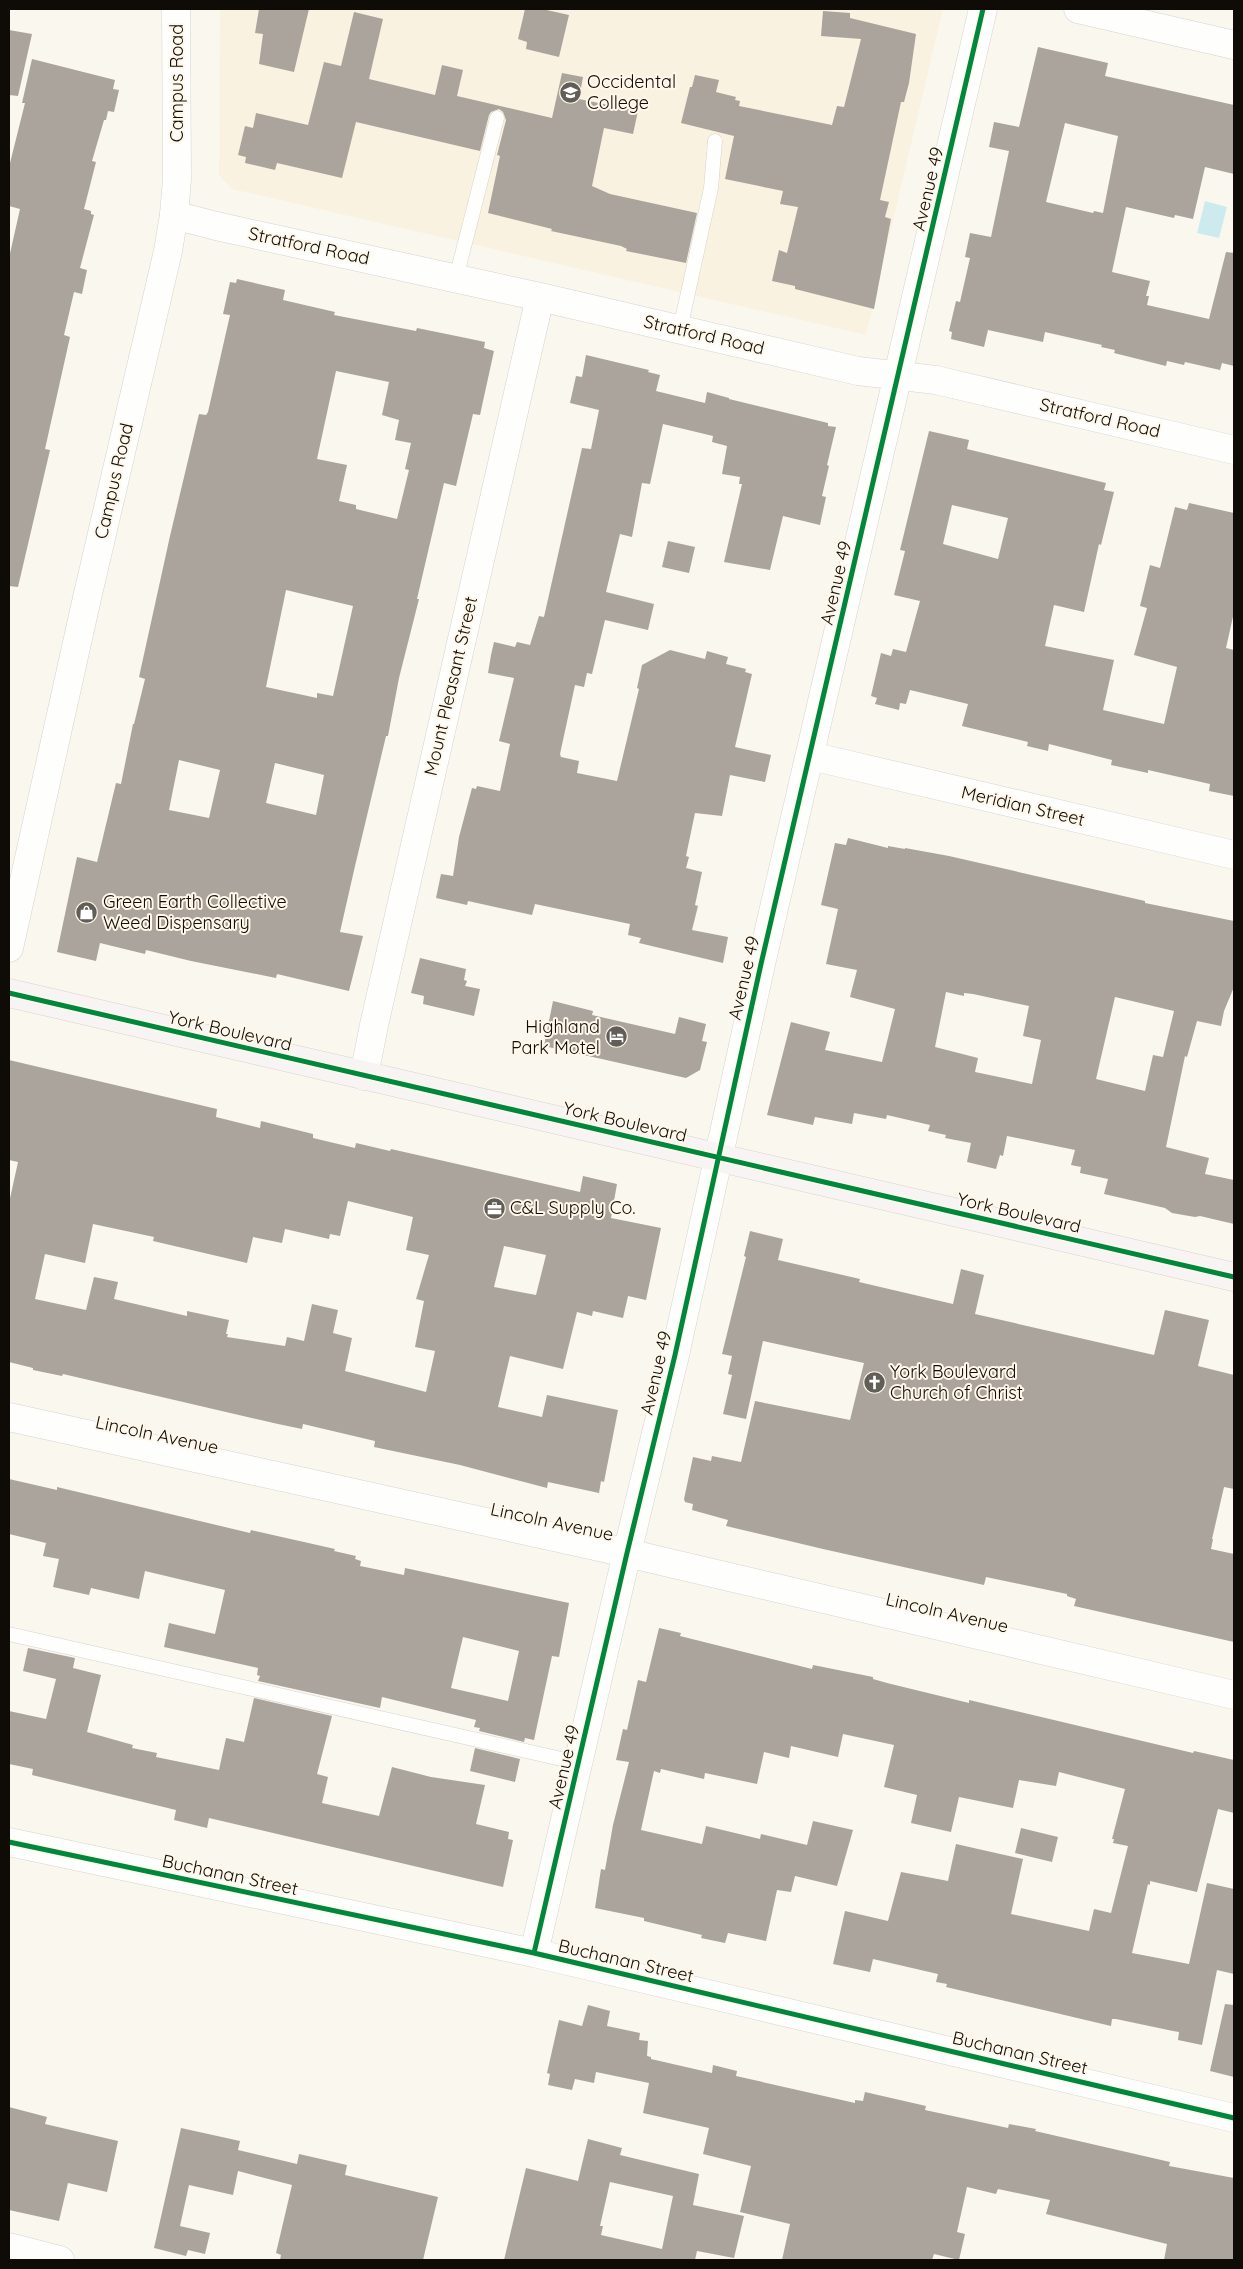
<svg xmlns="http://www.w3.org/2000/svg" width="1243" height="2269" viewBox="0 0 1243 2269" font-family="Quicksand,sans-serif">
<rect width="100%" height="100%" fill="#faf7ef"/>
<path fill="#faf2e1" d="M 220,9 L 943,9 L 866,335 L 232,189 L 219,175 Z"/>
<path fill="#cdebee" d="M 1205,201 L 1227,207 L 1219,238 L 1197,233 Z"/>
<path fill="#aaa49c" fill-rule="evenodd" d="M 259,9 L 309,9 L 294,72 L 259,64 L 263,34 L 255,33 Z
M 525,9 L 542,9 L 569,15 L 559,57 L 526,49 L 527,42 L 518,39 Z
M 823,11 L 850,13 L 850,18 L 916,34 L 909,83 L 904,102 L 901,102 L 880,200 L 889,202 L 885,217 L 891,219 L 874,309 L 795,289 L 795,286 L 772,281 L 779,250 L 787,253 L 798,207 L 780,204 L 783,191 L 725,179 L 734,136 L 681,123 L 690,87 L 692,87 L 695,75 L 719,80 L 716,92 L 736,97 L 735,100 L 740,101 L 739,106 L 832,125 L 837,106 L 844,107 L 861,39 L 821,36 Z
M 354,12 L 383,19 L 369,79 L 435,95 L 442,65 L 463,70 L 457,96 L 552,118 L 562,73 L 583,77 L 579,99 L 638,111 L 633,134 L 604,128 L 592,186 L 610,194 L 697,213 L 686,263 L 626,251 L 627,249 L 621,246 L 551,231 L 552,229 L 488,213 L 500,156 L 497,155 L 506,120 L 503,112 L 499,109 L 491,112 L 489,115 L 480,151 L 356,122 L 342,178 L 277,163 L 275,170 L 245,163 L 246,157 L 238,155 L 245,126 L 253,128 L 256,113 L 308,125 L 324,62 L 341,66 Z
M 9,30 L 32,34 L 18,96 L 9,95 Z
M 1038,47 L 1108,63 L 1105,76 L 1234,105 L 1234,174 L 1205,167 L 1193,219 L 1175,215 L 1174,218 L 1126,207 L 1112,272 L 1150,281 L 1146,296 L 1149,296 L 1147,305 L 1209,319 L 1226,252 L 1234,253 L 1234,366 L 1222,363 L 1220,370 L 1185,362 L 1184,365 L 1167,361 L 1166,366 L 1114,353 L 1115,350 L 1101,347 L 1102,345 L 1045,332 L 1043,342 L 988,330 L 984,347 L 951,339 L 952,332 L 949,331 L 956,301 L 960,302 L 970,258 L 965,257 L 970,233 L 991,237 L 1009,151 L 989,147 L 994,122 L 1019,127 ZM 1065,123 L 1118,136 L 1103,213 L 1094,211 L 1093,213 L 1046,202 Z
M 32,59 L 115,80 L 113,89 L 119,90 L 114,112 L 108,111 L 106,120 L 104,120 L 92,161 L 96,162 L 84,209 L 91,211 L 91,214 L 94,215 L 80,268 L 87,270 L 82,294 L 74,292 L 64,335 L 70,337 L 45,449 L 50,450 L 18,587 L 9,586 L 9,258 L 20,209 L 9,206 L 9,167 L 25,103 L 22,103 Z
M 237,279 L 285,290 L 283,300 L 335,312 L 334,315 L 416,331 L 417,328 L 466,338 L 485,342 L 484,348 L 494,351 L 480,415 L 473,414 L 456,486 L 444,483 L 417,599 L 419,599 L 399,678 L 388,736 L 386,736 L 355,866 L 340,932 L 363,936 L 349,991 L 277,974 L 276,978 L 191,961 L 146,950 L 145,954 L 100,943 L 96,961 L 57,952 L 77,857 L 97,862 L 116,783 L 121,784 L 133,724 L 134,724 L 145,679 L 139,677 L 170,536 L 199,414 L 206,415 L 208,412 L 230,315 L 223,314 L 230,282 L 236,283 ZM 336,371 L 389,382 L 382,415 L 399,420 L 395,440 L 411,443 L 405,469 L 409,470 L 397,519 L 356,509 L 356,505 L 339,501 L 347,465 L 317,459 ZM 286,590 L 353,606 L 333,696 L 317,693 L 317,698 L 266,687 ZM 179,760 L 220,770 L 209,818 L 169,810 ZM 275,763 L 324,775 L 316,815 L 266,803 Z
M 586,355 L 649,370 L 648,372 L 660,375 L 656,391 L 705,403 L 707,392 L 729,398 L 729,399 L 828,423 L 828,426 L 836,427 L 827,465 L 829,466 L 822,496 L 826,497 L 820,525 L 783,516 L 770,570 L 724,562 L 742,484 L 739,484 L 740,477 L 722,474 L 727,446 L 712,442 L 713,436 L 663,424 L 650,484 L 642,483 L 632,537 L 620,534 L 606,592 L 654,604 L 648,630 L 605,620 L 592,674 L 587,673 L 584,687 L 575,685 L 560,754 L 561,757 L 579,761 L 577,773 L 617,781 L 639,689 L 637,688 L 642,665 L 670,650 L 705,659 L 707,651 L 728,657 L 726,664 L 746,669 L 745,672 L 752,674 L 735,747 L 771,755 L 765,782 L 730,775 L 722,816 L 695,813 L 686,856 L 689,857 L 686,868 L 702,872 L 695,905 L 698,906 L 692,930 L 728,937 L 723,963 L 639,943 L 641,938 L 628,935 L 630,924 L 535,904 L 532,915 L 468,901 L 467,905 L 436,898 L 441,874 L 453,876 L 459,837 L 472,788 L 476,789 L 477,786 L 500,791 L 510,744 L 499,741 L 514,678 L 488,673 L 491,655 L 494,642 L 515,647 L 517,642 L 530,645 L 539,616 L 544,617 L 582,448 L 591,449 L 599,410 L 570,403 L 576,376 L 582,377 Z
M 929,431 L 969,440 L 967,449 L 1106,483 L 1104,490 L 1114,492 L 1101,545 L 1099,544 L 1084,612 L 1054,605 L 1045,646 L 1114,660 L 1103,710 L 1164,724 L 1177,667 L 1134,655 L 1147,608 L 1140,606 L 1150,565 L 1160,568 L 1175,507 L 1187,510 L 1189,503 L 1234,513 L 1234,612 L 1226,648 L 1234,650 L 1234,796 L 1209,791 L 1210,784 L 1148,770 L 1148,773 L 1111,765 L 1112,760 L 1049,744 L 1048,751 L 1027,746 L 1028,742 L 962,726 L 968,704 L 910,690 L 906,704 L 900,703 L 899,710 L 875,704 L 877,698 L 871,696 L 881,653 L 891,656 L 893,649 L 906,652 L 920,601 L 894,595 L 905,551 L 900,550 ZM 952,505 L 1008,518 L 998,559 L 943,544 Z
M 668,541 L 695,547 L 689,573 L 662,567 Z
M 848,838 L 888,848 L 888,846 L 905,849 L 905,848 L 949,856 L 1145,901 L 1145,903 L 1234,921 L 1234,987 L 1224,1011 L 1221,1026 L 1197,1021 L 1187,1057 L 1185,1056 L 1166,1147 L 1209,1158 L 1205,1174 L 1234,1180 L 1234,1224 L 1200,1216 L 1195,1217 L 1172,1213 L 1165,1208 L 1104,1194 L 1108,1179 L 1080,1173 L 1081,1167 L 1071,1165 L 1075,1150 L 1007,1136 L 1003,1156 L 1000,1155 L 996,1169 L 967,1162 L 971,1143 L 945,1138 L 946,1135 L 928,1131 L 930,1125 L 887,1115 L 886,1119 L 854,1113 L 852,1124 L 815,1117 L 813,1125 L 767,1115 L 791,1022 L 830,1032 L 825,1050 L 882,1062 L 895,1009 L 850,997 L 857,970 L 826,964 L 838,909 L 821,905 L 835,843 L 846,845 ZM 946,992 L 964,996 L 964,993 L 973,994 L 1029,1006 L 1023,1036 L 1041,1040 L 1032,1084 L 975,1072 L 978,1058 L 935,1047 ZM 1115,997 L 1174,1011 L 1163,1057 L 1153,1055 L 1145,1091 L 1096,1079 Z
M 420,958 L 466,969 L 464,980 L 467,981 L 465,986 L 480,989 L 474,1016 L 423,1004 L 424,996 L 411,993 Z
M 553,1001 L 593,1011 L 592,1015 L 675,1034 L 679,1017 L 706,1024 L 702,1041 L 707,1042 L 700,1070 L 686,1078 L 544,1046 Z
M 9,1060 L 217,1109 L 216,1117 L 260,1128 L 261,1121 L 313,1134 L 313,1138 L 355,1148 L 356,1143 L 390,1151 L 391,1149 L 580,1192 L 583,1176 L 617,1184 L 611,1218 L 661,1228 L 646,1300 L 628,1296 L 623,1318 L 593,1311 L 592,1316 L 577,1312 L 563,1369 L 510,1356 L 498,1407 L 542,1417 L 547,1395 L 618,1410 L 604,1482 L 601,1481 L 599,1493 L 548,1482 L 547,1488 L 460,1465 L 374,1447 L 375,1441 L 303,1424 L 302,1429 L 278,1424 L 63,1374 L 62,1376 L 33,1370 L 33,1368 L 9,1362 L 9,1203 L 18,1162 L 9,1160 ZM 348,1201 L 413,1217 L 406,1250 L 429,1255 L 416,1299 L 424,1301 L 415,1347 L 435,1351 L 426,1392 L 345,1371 L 352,1338 L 333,1333 L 338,1310 L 312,1304 L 304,1341 L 287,1337 L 285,1346 L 227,1337 L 228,1334 L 226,1334 L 229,1320 L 187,1311 L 187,1316 L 114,1299 L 118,1282 L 94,1277 L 86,1310 L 35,1299 L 45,1254 L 85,1263 L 93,1224 L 154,1237 L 153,1241 L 247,1263 L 253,1237 L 282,1243 L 285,1229 L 329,1239 L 330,1234 L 340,1236 ZM 504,1246 L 546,1255 L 536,1295 L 494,1287 Z
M 750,1231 L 783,1239 L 778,1260 L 860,1279 L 859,1282 L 953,1304 L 961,1269 L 984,1275 L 975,1314 L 1154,1355 L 1165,1310 L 1209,1320 L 1198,1366 L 1234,1375 L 1234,1489 L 1224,1487 L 1212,1539 L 1213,1539 L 1211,1549 L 1234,1554 L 1234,1642 L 1074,1606 L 1076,1599 L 1067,1596 L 1067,1594 L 986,1577 L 984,1585 L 823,1549 L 726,1526 L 728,1520 L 692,1510 L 693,1504 L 685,1502 L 684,1499 L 693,1457 L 711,1461 L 712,1456 L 741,1462 L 755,1401 L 850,1420 L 864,1363 L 763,1341 L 746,1419 L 723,1414 L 732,1375 L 728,1374 L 732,1356 L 722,1354 L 746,1257 L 744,1256 Z
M 9,1479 L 57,1490 L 57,1487 L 250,1533 L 251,1530 L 335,1549 L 334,1551 L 356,1556 L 355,1559 L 361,1561 L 360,1566 L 404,1575 L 405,1568 L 569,1603 L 559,1657 L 552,1656 L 534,1740 L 525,1738 L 524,1742 L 479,1731 L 480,1728 L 474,1727 L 476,1720 L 382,1697 L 380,1708 L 258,1681 L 260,1676 L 257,1675 L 258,1668 L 164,1647 L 169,1623 L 215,1634 L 225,1590 L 145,1571 L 139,1599 L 91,1588 L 89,1595 L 53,1587 L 59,1559 L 43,1556 L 46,1543 L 9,1534 ZM 463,1637 L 519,1651 L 508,1701 L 451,1688 Z
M 659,1628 L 681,1633 L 680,1636 L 812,1669 L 813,1665 L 873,1677 L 873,1679 L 887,1683 L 969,1703 L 969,1700 L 1193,1753 L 1194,1751 L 1234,1760 L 1234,1813 L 1218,1809 L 1197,1892 L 1150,1881 L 1150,1885 L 1148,1884 L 1132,1953 L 1189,1964 L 1207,1883 L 1234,1889 L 1234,1974 L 1217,1970 L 1202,2045 L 1178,2040 L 1179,2032 L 1173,2031 L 1116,2019 L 1112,2019 L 1111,2026 L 946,1987 L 947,1984 L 936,1982 L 938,1974 L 873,1959 L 870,1972 L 833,1964 L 845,1911 L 888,1921 L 901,1872 L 948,1881 L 956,1844 L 1023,1859 L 1011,1914 L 1089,1931 L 1094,1909 L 1111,1913 L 1128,1846 L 1113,1843 L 1114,1839 L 1112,1839 L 1125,1789 L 1059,1772 L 1056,1786 L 1019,1780 L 1013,1808 L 959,1797 L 951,1832 L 911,1823 L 917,1795 L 884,1787 L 894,1745 L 843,1734 L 838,1757 L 791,1746 L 789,1758 L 764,1752 L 757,1784 L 705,1773 L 704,1779 L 661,1769 L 660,1773 L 654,1771 L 641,1830 L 702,1844 L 706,1826 L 760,1839 L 761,1834 L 807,1845 L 813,1821 L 853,1830 L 837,1886 L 795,1876 L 791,1892 L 777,1890 L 766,1941 L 728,1933 L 725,1943 L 701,1938 L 702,1935 L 644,1921 L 644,1918 L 595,1908 L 601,1869 L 605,1870 L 613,1825 L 629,1762 L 616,1760 L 623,1729 L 627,1730 L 638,1680 L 646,1682 Z
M 28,1648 L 75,1658 L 73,1668 L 101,1675 L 87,1732 L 133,1745 L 132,1748 L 157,1753 L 156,1757 L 219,1770 L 226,1738 L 244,1742 L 254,1698 L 332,1716 L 317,1774 L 328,1777 L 322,1803 L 379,1816 L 392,1767 L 431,1777 L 485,1785 L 476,1824 L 509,1832 L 508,1839 L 513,1840 L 503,1887 L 209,1818 L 207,1828 L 174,1820 L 176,1810 L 32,1775 L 33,1769 L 9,1764 L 9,1711 L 46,1719 L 56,1679 L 23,1671 Z
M 475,1748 L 520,1759 L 515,1782 L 470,1771 Z
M 1021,1828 L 1058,1837 L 1052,1862 L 1015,1853 Z
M 1225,2004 L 1234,2005 L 1234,2077 L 1210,2071 Z
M 588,2005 L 610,2011 L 607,2026 L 640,2033 L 639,2040 L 648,2041 L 647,2056 L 651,2057 L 651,2059 L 712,2073 L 713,2065 L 737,2071 L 736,2076 L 855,2103 L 855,2100 L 863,2101 L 865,2092 L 926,2106 L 925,2110 L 1008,2128 L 1009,2124 L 1036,2129 L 1035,2131 L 1170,2162 L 1169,2166 L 1234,2178 L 1234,2260 L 1164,2260 L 1167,2244 L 1046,2214 L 1050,2200 L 998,2189 L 996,2194 L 967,2187 L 957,2232 L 965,2234 L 959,2260 L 934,2254 L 932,2260 L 782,2260 L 790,2224 L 740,2212 L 751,2166 L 703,2154 L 709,2128 L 643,2113 L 649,2083 L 596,2072 L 594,2083 L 575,2079 L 572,2090 L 548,2085 L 550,2074 L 547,2073 L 559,2020 L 582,2026 Z
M 9,2107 L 47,2117 L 45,2124 L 118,2141 L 107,2192 L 68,2183 L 59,2221 L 9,2210 Z
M 181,2128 L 240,2141 L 238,2150 L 297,2164 L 299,2154 L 347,2165 L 345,2175 L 438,2197 L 423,2260 L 280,2260 L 281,2255 L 276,2253 L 292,2185 L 238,2171 L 233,2195 L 189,2185 L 180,2226 L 210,2233 L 205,2254 L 188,2250 L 186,2256 L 154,2248 Z
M 588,2139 L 622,2148 L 620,2155 L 699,2174 L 693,2205 L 744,2216 L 734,2258 L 697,2251 L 695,2260 L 504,2260 L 526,2168 L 578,2181 ZM 610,2182 L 673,2196 L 662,2249 L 601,2235 L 603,2226 L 600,2226 Z"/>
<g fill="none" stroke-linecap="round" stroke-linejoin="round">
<defs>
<path id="service" d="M 456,278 L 497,118
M 680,329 L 711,188 L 715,141
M 9,1634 L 579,1763"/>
<path id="minor" d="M 1078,9 L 1234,45
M 811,756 L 1234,855
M 9,948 L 87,598 L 168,251 L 174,215 L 216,226 L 540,297 L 858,371 L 936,380 L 1234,450
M 364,1076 L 374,1025 L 540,297
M 9,1417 L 627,1553 L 1234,1695
M 9,1842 L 534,1953 L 1234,2118
M 534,1953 L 627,1553 L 675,1355 L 761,964 L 983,9
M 9,2247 L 60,2260"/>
<path id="tertiary" d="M 174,215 L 177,179 L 176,9"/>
<path id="secondary" d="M 9,993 L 1234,1277"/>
</defs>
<use href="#service" stroke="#d6d3cd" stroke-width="15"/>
<use href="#minor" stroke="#d6d3cd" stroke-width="29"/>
<use href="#tertiary" stroke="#d6d3cd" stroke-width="29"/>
<use href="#secondary" stroke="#d6d3cd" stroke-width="29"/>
<use href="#service" stroke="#fefefd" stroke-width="14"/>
<use href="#minor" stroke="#fefefd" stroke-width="28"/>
<use href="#tertiary" stroke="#fefefd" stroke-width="28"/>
<use href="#secondary" stroke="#f8f4f3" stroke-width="28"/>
<defs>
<path id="cycleway" d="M 9,993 L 1234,1277
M 9,1842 L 534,1953 L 1234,2118
M 534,1953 L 627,1553 L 675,1355 L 761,964 L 983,9"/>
</defs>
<use href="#cycleway" stroke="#fff8ea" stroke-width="8"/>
<use href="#cycleway" stroke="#00873e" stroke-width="5"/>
</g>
<defs>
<symbol id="university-disc" viewBox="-11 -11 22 22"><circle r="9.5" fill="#615e58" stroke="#fff8ea"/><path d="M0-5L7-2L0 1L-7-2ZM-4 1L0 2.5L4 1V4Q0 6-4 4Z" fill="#fff"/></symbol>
<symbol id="shop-disc" viewBox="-11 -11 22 22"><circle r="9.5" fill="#615e58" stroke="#fff8ea"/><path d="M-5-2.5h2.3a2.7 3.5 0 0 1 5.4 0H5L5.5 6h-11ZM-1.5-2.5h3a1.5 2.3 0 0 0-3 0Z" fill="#fff"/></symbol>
<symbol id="hotel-disc" viewBox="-11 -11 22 22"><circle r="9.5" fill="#615e58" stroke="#fff8ea"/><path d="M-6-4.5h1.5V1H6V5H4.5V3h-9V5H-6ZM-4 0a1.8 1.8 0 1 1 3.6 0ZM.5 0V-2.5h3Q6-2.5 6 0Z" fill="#fff"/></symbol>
<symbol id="office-disc" viewBox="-11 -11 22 22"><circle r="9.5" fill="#615e58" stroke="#fff8ea"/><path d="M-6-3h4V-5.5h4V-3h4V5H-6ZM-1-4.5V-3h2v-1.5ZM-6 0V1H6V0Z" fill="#fff"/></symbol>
<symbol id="church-disc" viewBox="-11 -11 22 22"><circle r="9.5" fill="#615e58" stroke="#fff8ea"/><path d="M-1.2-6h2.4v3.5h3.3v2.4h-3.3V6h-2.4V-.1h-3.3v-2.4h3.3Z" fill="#fff"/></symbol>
</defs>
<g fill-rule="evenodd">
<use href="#university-disc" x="558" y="80" width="25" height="25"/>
<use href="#shop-disc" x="74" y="900" width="25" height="25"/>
<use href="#hotel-disc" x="604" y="1024" width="25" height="25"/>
<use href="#office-disc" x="482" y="1196" width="25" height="25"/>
<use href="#church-disc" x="862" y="1370" width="25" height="25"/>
</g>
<g text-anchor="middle" stroke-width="4" stroke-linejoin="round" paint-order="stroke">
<g font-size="18" fill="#0f0c07" stroke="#fff8ea" text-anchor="start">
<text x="587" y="88">Occidental<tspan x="587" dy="21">College</tspan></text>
<text x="103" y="908">Green Earth Collective<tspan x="103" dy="21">Weed Dispensary</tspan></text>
<text x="600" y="1033" text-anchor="end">Highland<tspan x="600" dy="21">Park Motel</tspan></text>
<text x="510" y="1214">C&amp;L Supply Co.</text>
<text x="890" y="1378">York Boulevard<tspan x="890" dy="21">Church of Christ</tspan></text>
</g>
<g font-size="18" fill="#0f0c07" stroke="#fff8ea">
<text transform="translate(177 83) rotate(-90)" y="6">Campus Road</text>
<text transform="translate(928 189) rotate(-77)" y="6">Avenue 49</text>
<text transform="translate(309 246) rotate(12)" y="6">Stratford Road</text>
<text transform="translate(704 335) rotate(13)" y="6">Stratford Road</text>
<text transform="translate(1100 418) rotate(13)" y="6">Stratford Road</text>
<text transform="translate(114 481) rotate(-77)" y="6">Campus Road</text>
<text transform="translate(836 583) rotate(-77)" y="6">Avenue 49</text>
<text transform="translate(451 686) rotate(-77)" y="6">Mount Pleasant Street</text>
<text transform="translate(1023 806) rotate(13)" y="6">Meridian Street</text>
<text transform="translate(744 978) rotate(-77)" y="6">Avenue 49</text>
<text transform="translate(230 1031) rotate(13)" y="6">York Boulevard</text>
<text transform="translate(625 1122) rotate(13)" y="6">York Boulevard</text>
<text transform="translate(1019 1213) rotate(13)" y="6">York Boulevard</text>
<text transform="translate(656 1373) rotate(-77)" y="6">Avenue 49</text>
<text transform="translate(157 1435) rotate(12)" y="6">Lincoln Avenue</text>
<text transform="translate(552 1522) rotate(12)" y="6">Lincoln Avenue</text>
<text transform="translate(947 1613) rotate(13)" y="6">Lincoln Avenue</text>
<text transform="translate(564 1767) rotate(-77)" y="6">Avenue 49</text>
<text transform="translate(230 1875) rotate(12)" y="6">Buchanan Street</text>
<text transform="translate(626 1961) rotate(13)" y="6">Buchanan Street</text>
<text transform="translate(1020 2053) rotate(13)" y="6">Buchanan Street</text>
</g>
</g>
<rect width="1243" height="2269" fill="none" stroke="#0f0c07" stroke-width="20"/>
</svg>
